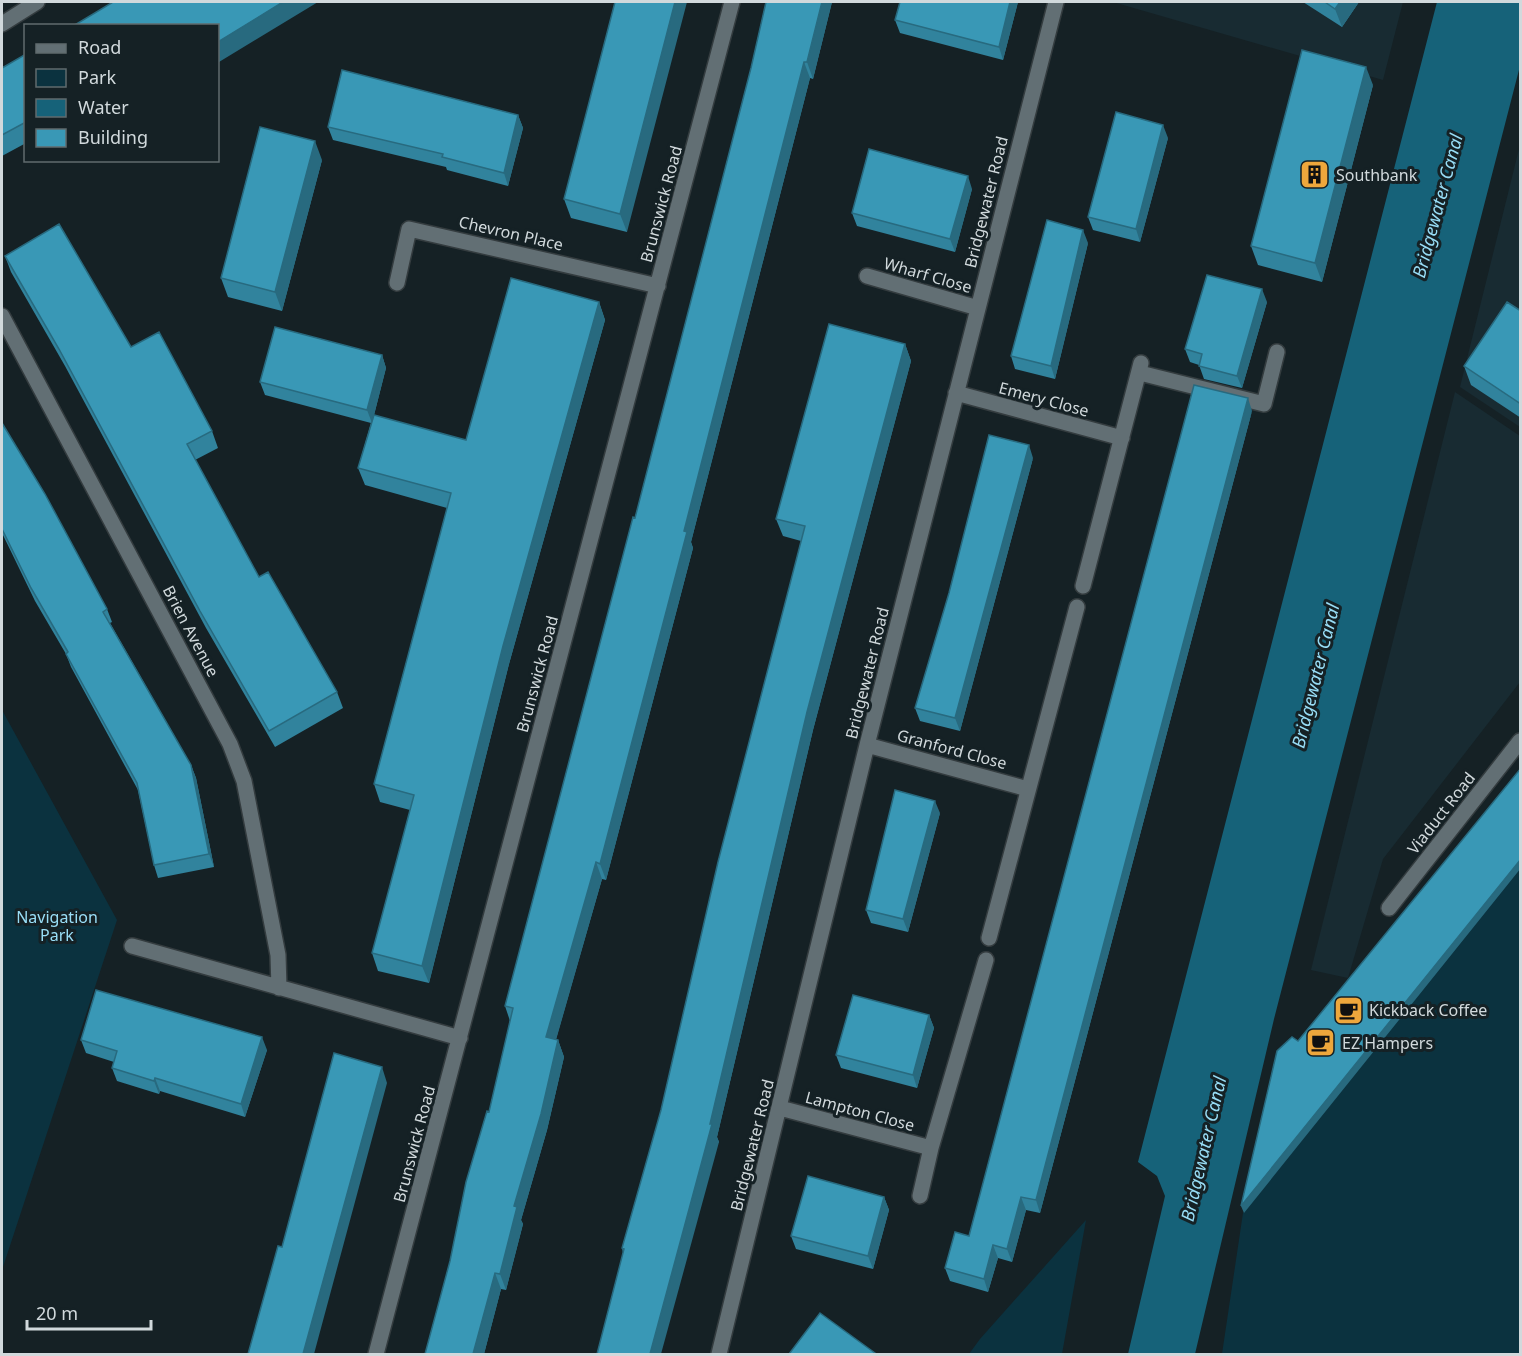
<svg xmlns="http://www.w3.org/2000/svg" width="1522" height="1356" viewBox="0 0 1522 1356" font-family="'Noto Sans',sans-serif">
<rect width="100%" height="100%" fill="#152125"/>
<path fill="#182b32" d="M 1113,2 L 1403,2 L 1383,80 Z
M 1520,145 L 1520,427 L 1460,387 Z
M 1455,392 L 1520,436 L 1520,682 L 1383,859 L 1348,978 L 1311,970 Z"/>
<path fill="#0b323f" d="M 2,710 L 117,920 L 2,1270 Z
M 1520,868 L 1520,1354 L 1222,1354 L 1243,1213 Z
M 1086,1220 L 1062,1354 L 969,1354 L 980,1339 Z"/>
<path fill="#166279" d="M 1437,2 L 1520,2 L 1520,66 L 1274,1019 L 1195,1354 L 1128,1354 L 1165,1196 L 1157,1176 L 1138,1162 Z"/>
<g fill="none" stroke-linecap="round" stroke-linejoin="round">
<defs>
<path id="minor" d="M 2,24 L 37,2
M 867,276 L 978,308
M 397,283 L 409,229 L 658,286
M 2,316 L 230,744 L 244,781 L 278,955 L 279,988
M 1140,373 L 1264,404 L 1277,352
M 956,393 L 1122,438
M 1083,586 L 1141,363
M 867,745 L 1028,789
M 1389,908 L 1520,741
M 989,938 L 1077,607
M 132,946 L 460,1038
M 780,1108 L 931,1148
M 920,1196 L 931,1148 L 986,960
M 376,1354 L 732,2
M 719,1354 L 867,745 L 1056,2"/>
</defs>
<use href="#minor" stroke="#343c3f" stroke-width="18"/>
<use href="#minor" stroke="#626f74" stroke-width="15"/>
</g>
<path fill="#31839d" d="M 615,2 L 627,232 L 571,218 L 564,199 Z
M 766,2 L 832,2 L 813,79 L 810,78 L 691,542 L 693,548 L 606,880 L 602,879 L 556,1039 L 558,1040 L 564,1057 L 547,1130 L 521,1220 L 523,1224 L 506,1290 L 501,1289 L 484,1354 L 489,1112 L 510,1021 L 505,1006 L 635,518 L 751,68 Z
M 1018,2 L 1003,60 L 900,33 L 895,20 Z
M 1303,2 L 1359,2 L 1342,27 Z
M 26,54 L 26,143 L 2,156 L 2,68 Z
M 1373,85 L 1322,282 L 1258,265 L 1251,246 Z
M 518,115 L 523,128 L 508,186 L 447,170 L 446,167 L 333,140 L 328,127 Z
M 1168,138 L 1140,242 L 1093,230 L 1088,217 Z
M 322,160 L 282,311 L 228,297 L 221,278 Z
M 972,189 L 955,252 L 857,226 L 852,213 Z
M 1088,243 L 1055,379 L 1015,369 L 1011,356 Z
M 5,256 L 131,347 L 212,431 L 218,448 L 195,460 L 259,577 L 337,692 L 343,708 L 275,747 L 206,628 L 65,366 L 11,272 Z
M 599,302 L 605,320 L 509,664 L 429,983 L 378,971 L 372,953 L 410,810 L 380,802 L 374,784 L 447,508 L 365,485 L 358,468 L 371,423 L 265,395 L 260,382 L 382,355 L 386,368 L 374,415 L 466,440 Z
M 1267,302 L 1242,388 L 1204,379 L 1199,365 L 1190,362 L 1185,349 Z
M 1521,311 L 1521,418 L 1471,385 L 1464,366 Z
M 905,344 L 911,361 L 813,730 L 717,1137 L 719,1142 L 623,1253 L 622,1248 L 661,1110 L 801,541 L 783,536 L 776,519 Z
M 1252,411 L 1040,1213 L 1026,1210 L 1012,1262 L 998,1258 L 988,1292 L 950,1281 L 945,1268 L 969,1236 Z
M 2,418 L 3,422 L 2,423 L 107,609 L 112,622 L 110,623 L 191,765 L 196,778 L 214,867 L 158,878 L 154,865 L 138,790 L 71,667 L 66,654 L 35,601 L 2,533 Z
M 1033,458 L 960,731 L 920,721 L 915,708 Z
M 940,813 L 908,932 L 871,923 L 866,910 Z
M 929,1015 L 934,1028 L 917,1088 L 841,1068 L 836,1055 Z
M 81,1040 L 267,1050 L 245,1117 L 160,1091 L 159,1094 L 117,1081 L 112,1068 L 114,1062 L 86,1053 Z
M 884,1197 L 889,1210 L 873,1269 L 796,1249 L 791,1236 Z"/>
<path fill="#286a7f" d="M 283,2 L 318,2 L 219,62 L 218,59 L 218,42 Z
M 675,2 L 687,2 L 627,232 L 620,214 Z
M 822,2 L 832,2 L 813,79 L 807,62 Z
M 1010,2 L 1018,2 L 1003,60 L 999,47 Z
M 1340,2 L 1359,2 L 1342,27 L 1335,9 Z
M 804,62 L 810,78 L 691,542 L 693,548 L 606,880 L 600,864 L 684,531 Z
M 1366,67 L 1373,85 L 1322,282 L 1315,263 Z
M 518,115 L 523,128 L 508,186 L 504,173 Z
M 1163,125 L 1168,138 L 1140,242 L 1136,229 Z
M 315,141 L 322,160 L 282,311 L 275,292 Z
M 968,176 L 972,189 L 955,252 L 950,239 Z
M 1083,230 L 1088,243 L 1055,379 L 1051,366 Z
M 1262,289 L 1267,302 L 1242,388 L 1237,376 Z
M 599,302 L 605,320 L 509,664 L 429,983 L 422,966 L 503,646 Z
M 905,344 L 911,361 L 813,730 L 717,1137 L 719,1142 L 661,1354 L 650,1354 L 710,1124 L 807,712 Z
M 382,355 L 386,368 L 372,423 L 367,410 Z
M 1248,398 L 1252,411 L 1040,1213 L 1036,1200 Z
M 1029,445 L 1033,458 L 960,731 L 955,718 Z
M 191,765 L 196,778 L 214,867 L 209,854 Z
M 935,801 L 940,813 L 908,932 L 903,919 Z
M 1521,859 L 1521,868 L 1244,1213 L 1241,1206 Z
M 596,862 L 602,879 L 552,1054 L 546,1037 Z
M 929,1015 L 934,1028 L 917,1088 L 913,1075 Z
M 262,1037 L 267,1050 L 245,1117 L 241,1104 Z
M 558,1040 L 564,1057 L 547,1130 L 521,1220 L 523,1224 L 506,1290 L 500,1274 L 514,1206 Z
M 382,1067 L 387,1083 L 314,1354 L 303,1354 Z
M 155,1078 L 160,1091 L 159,1094 L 154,1081 Z
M 884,1197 L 889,1210 L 873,1269 L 868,1256 Z
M 1021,1197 L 1026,1210 L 1012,1262 L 1007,1249 Z
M 993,1245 L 998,1258 L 988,1292 L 984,1279 Z
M 495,1273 L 501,1289 L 484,1354 L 473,1354 Z"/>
<path fill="#3998b6" stroke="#286a7f" stroke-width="1.5" d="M 113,2 L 283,2 L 218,42 L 218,26 L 73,26 Z
M 615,2 L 675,2 L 620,214 L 564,199 Z
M 766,2 L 822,2 L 807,62 L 804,62 L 684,531 L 687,532 L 600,864 L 596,862 L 546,1037 L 558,1040 L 541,1114 L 514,1206 L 517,1207 L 500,1274 L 495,1273 L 473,1354 L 425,1354 L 450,1261 L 466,1182 L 487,1111 L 489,1112 L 513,1008 L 505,1006 L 633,517 L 635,518 L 751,68 Z
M 900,2 L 1010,2 L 999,47 L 895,20 Z
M 1325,2 L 1340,2 L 1335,9 Z
M 1302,50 L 1366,67 L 1315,263 L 1251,246 Z
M 26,54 L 26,122 L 2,135 L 2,68 Z
M 342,70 L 518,115 L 504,173 L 442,157 L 443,154 L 328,127 Z
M 1116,112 L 1163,125 L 1136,229 L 1088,217 Z
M 260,127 L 315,141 L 275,292 L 221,278 Z
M 869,149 L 968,176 L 950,239 L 852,213 Z
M 1047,220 L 1083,230 L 1051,366 L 1011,356 Z
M 59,224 L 131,347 L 159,332 L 212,431 L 187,444 L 259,577 L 268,572 L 337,692 L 269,731 L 200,611 L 59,349 L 5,256 Z
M 1207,275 L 1262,289 L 1237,376 L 1199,366 L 1202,354 L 1185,349 Z
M 511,278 L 599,302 L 503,646 L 422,966 L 372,953 L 414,795 L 374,784 L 451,493 L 358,468 L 374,415 L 466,440 Z
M 1507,302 L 1521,311 L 1521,404 L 1464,366 Z
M 829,324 L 905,344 L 807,712 L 710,1124 L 712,1124 L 650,1354 L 597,1354 L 624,1249 L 622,1248 L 661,1110 L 718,862 L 805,526 L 776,519 Z
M 275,327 L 382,355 L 367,410 L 260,382 Z
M 1194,385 L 1248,398 L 1036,1200 L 1021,1197 L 1007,1249 L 993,1245 L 984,1279 L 945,1268 L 955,1232 L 969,1236 Z
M 2,423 L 45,494 L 107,609 L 103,612 L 191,765 L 209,854 L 154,865 L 137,783 L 66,654 L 68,652 L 31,588 L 2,529 Z
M 989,435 L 1029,445 L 955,718 L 915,708 L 949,593 Z
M 1521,768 L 1521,859 L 1241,1206 L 1277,1051 L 1292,1037 L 1298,1041 Z
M 895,790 L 935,801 L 903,919 L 866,910 Z
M 96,990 L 262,1037 L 241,1104 L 155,1078 L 154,1081 L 112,1068 L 117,1051 L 81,1040 Z
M 853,995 L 929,1015 L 913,1075 L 836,1055 Z
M 334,1053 L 382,1067 L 303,1354 L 248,1354 L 278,1246 L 282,1247 Z
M 808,1176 L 884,1197 L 868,1256 L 791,1236 Z
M 820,1313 L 875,1353 L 874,1354 L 789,1354 Z"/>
<defs>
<symbol id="building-square" viewBox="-11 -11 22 22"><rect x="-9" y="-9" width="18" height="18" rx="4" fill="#eea73c" stroke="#152125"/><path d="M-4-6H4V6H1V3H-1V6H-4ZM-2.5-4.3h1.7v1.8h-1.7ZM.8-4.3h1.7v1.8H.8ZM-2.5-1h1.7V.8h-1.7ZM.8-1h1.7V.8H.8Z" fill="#111"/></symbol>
<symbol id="cafe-square" viewBox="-11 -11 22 22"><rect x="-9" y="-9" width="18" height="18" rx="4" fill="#eea73c" stroke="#152125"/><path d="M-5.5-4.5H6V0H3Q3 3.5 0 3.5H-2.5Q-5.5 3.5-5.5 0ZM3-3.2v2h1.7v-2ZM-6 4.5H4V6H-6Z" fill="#111"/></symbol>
</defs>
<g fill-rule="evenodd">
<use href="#building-square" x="1298" y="158" width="33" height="33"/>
<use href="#cafe-square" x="1332" y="994" width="33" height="33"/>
<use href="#cafe-square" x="1304" y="1026" width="33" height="33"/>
</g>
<g text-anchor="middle" stroke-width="6" stroke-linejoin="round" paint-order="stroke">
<g font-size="16" fill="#d1d9dc" stroke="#152125" text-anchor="start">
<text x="1336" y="181">Southbank</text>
<text x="1369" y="1016">Kickback Coffee</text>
<text x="1342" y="1049">EZ Hampers</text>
</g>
<g font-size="16" fill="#d1d9dc" stroke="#152125">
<text transform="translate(986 202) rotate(-76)" y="6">Bridgewater Road</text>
<text transform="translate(661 204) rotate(-75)" y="6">Brunswick Road</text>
<text transform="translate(511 233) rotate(13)" y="6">Chevron Place</text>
<text transform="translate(928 275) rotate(16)" y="6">Wharf Close</text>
<text transform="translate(1044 399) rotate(15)" y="6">Emery Close</text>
<text transform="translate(191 631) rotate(62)" y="6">Brien Avenue</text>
<text transform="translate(867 673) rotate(-76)" y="6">Bridgewater Road</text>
<text transform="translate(537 674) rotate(-75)" y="6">Brunswick Road</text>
<text transform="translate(952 749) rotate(15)" y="6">Granford Close</text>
<text transform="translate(1441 813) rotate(-52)" y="6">Viaduct Road</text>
<text transform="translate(860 1111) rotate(15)" y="6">Lampton Close</text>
<text transform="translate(414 1144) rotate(-75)" y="6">Brunswick Road</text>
<text transform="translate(752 1145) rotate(-76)" y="6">Bridgewater Road</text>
</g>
<g font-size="16" fill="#99def7" stroke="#152125">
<text x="57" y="923">Navigation<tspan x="57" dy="18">Park</tspan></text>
</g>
<g font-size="18" font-style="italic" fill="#97dcf5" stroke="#152125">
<text transform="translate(1438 206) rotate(-75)" y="6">Bridgewater Canal</text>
<text transform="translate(1316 676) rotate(-76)" y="6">Bridgewater Canal</text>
<text transform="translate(1204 1149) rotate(-77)" y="6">Bridgewater Canal</text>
</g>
</g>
<rect width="1522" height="1356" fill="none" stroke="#d1d9dc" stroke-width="6"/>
<rect x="24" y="24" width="195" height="138" fill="#152125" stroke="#606b6e" stroke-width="1.5"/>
<rect x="36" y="44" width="30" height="9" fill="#626f74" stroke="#606b6e" stroke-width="1.5"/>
<text x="78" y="54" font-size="18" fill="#d1d9dc">Road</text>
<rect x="36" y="69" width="30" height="18" fill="#0b323f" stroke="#606b6e" stroke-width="1.5"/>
<text x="78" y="84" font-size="18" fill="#d1d9dc">Park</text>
<rect x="36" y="99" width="30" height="18" fill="#166279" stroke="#606b6e" stroke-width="1.5"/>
<text x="78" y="114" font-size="18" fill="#d1d9dc">Water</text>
<rect x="36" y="129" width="30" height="18" fill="#3998b6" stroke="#606b6e" stroke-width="1.5"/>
<text x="78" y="144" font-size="18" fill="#d1d9dc">Building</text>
<path d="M27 1320v9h124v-9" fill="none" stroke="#d1d9dc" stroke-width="3"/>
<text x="36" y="1320" font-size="18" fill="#d1d9dc" stroke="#152125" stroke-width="4.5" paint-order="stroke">20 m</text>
</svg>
